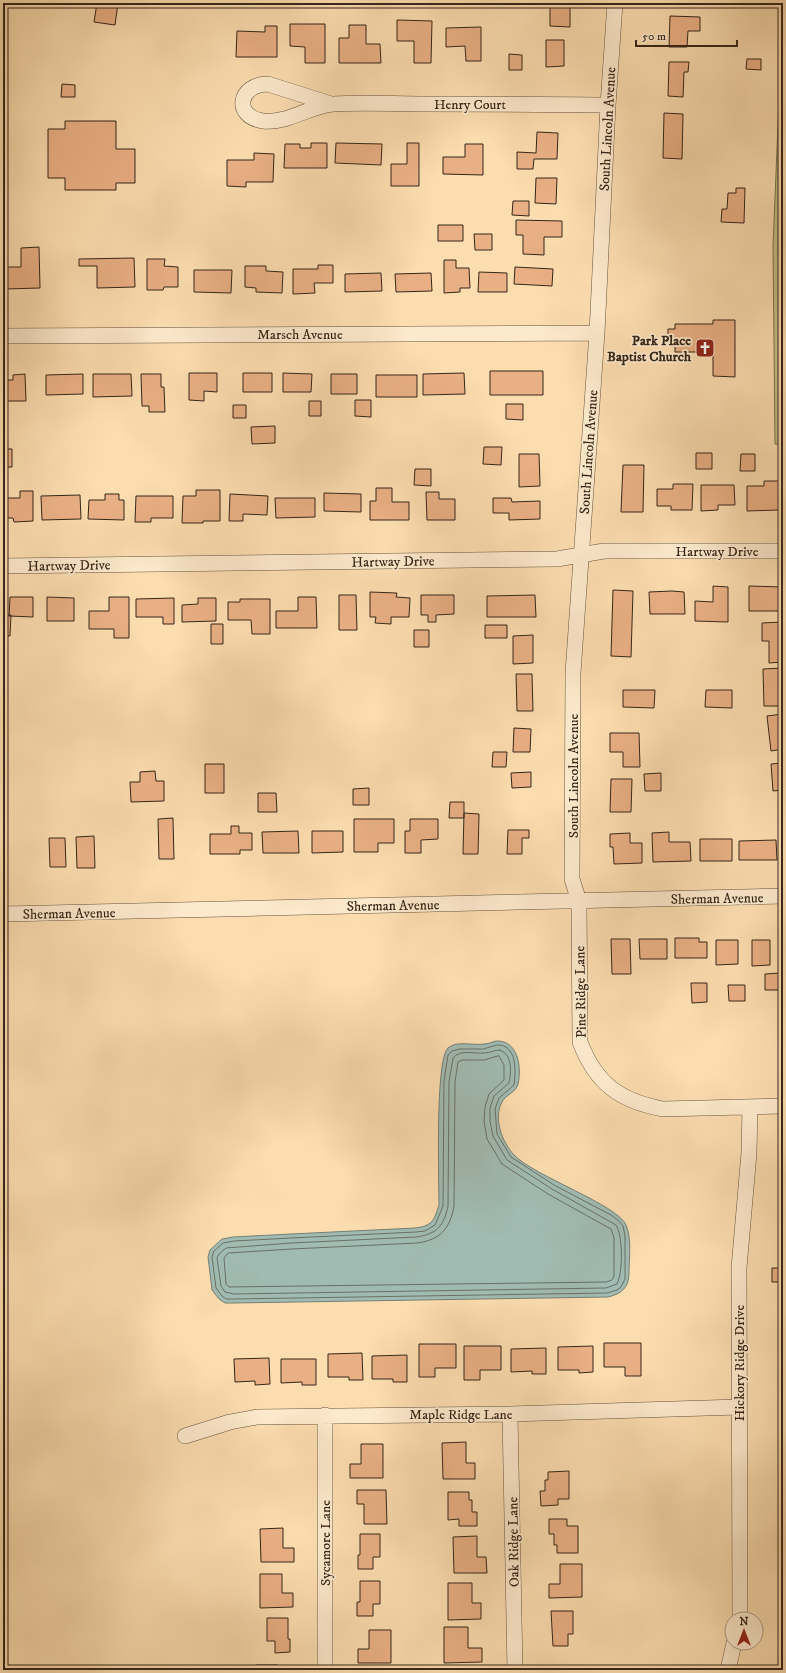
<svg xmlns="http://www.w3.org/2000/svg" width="786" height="1673" viewBox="0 0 786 1673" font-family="'IM FELL DW Pica',serif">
<rect width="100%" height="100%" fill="#fcddb0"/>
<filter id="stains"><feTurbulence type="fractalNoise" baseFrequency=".005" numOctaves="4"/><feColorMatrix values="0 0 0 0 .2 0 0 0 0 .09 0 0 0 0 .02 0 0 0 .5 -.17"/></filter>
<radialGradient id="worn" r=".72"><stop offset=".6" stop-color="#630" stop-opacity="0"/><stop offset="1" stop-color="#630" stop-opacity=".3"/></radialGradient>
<path fill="#c4bf88" stroke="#7c7250" d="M 783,3 L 783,444 L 775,444 L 773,246 Z"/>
<path fill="#a0bbb2" stroke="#757f75" d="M 496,1041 C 518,1040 522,1067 518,1084 C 516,1093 506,1094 502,1102 C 493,1118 502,1142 514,1155 C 534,1176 618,1205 626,1225 C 632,1239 629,1258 629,1273 C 629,1288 621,1294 608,1297 L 233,1303 L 225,1303 L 219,1299 L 212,1290 L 208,1257 L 210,1250 L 222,1239 L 233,1237 L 291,1234 L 415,1228 C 432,1226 434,1221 439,1205 C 439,1182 435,1060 448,1048 C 457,1040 474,1046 484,1044 C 488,1044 492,1042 496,1041 Z"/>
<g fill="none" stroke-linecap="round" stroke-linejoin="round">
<path stroke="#6a7066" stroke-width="1" d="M 497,1045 C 517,1044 516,1071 514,1085 L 499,1098 L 495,1109 L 497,1134 L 511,1157 L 554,1185 L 611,1215 L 619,1221 L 623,1226 L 625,1236 L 625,1279 L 621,1287 L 617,1290 L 607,1293 L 233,1299 L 226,1299 L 222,1296 L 216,1288 L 212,1257 L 214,1251 L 223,1243 L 234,1241 L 291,1238 L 416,1232 L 425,1231 L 435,1225 L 443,1206 L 444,1081 L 448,1055 L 452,1051 L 460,1049 L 483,1049 Z
M 500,1050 C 513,1055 511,1072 509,1083 L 494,1096 L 490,1108 L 490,1121 L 493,1136 L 507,1160 L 552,1189 L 616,1225 C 623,1236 623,1272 617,1284 L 606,1288 L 234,1294 L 225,1292 L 221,1286 L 217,1258 L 219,1254 L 226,1248 L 291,1243 L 416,1237 C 437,1234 444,1226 448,1206 L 449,1082 L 453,1058 C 460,1049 475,1054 484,1053 C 490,1053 495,1050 500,1050 Z
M 499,1056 L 504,1065 L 504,1080 L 489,1094 L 485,1107 L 484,1121 L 487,1139 L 502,1164 L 548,1194 L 611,1229 L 614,1238 L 614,1276 L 612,1280 L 606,1282 L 229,1287 L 226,1284 L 224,1258 L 228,1253 L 292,1249 L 417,1243 C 440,1240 450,1229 454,1206 L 455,1082 L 458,1062 L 462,1060 L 484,1060 Z"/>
</g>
<path fill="#eab085" stroke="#352619" d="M 97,3 L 118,3 L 115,25 L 94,22 Z
M 317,3 L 331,3 L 331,5 L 317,5 Z
M 550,3 L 570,5 L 570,27 L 550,26 Z
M 670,16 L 700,17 L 700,31 L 688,31 L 687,47 L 669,47 Z
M 397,20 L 432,21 L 431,63 L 414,63 L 414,41 L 397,41 Z
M 290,24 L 325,24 L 325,63 L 305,63 L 305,47 L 290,46 Z
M 349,25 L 366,25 L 366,44 L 380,44 L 381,63 L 339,63 L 339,38 L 349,38 Z
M 265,26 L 277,26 L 277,57 L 236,57 L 237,31 L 265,32 Z
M 481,27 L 481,61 L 466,61 L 465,46 L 446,47 L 446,28 Z
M 546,40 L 564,40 L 564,66 L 546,67 Z
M 509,54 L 522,55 L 522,70 L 509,70 Z
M 747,59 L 761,59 L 761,70 L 746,69 Z
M 669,62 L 689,62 L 688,72 L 684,72 L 683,97 L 668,96 Z
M 62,84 L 75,85 L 75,97 L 61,97 Z
M 664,113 L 683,114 L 682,159 L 663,158 Z
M 65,121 L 116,121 L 116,149 L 135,149 L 135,183 L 116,183 L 116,190 L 65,190 L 65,178 L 48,178 L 48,129 L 65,129 Z
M 537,132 L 558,133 L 557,159 L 534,159 L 533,169 L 517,169 L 517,152 L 536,153 Z
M 311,143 L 327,143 L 327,168 L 284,168 L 285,144 L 300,144 L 300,148 L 311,148 Z
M 336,143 L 382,144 L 381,165 L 335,163 Z
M 407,143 L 419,143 L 419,186 L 391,186 L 391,164 L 407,164 Z
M 465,144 L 483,144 L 483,175 L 443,174 L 443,157 L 465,157 Z
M 254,153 L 274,154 L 273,182 L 246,182 L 246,187 L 227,186 L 227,160 L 254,160 Z
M 536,178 L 557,178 L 556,204 L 535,203 Z
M 736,188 L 745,188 L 744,223 L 721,222 L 722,209 L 727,209 L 728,193 L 736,193 Z
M 513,201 L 529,201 L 529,216 L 512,215 Z
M 516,220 L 562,221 L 562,237 L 544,237 L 544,255 L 523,254 L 523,235 L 516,235 Z
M 438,225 L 463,225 L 463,241 L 438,241 Z
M 474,234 L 492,234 L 492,250 L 475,250 Z
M 39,247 L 40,288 L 5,289 L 5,267 L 21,267 L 21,248 Z
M 134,258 L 135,287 L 97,288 L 97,266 L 79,266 L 79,259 Z
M 147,259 L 165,259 L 164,266 L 178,267 L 178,287 L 164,287 L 163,290 L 147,290 Z
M 444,260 L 456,260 L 456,268 L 469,268 L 470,288 L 460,288 L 460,292 L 444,293 Z
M 318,265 L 333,265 L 333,283 L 314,283 L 315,293 L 293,294 L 293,269 L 318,269 Z
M 245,266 L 266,266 L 266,271 L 283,272 L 282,293 L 256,292 L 256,288 L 245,287 Z
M 515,267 L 553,269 L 552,286 L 514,284 Z
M 194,270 L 232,270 L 231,293 L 194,292 Z
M 479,272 L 507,273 L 507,292 L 478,292 Z
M 381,273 L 382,291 L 345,292 L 345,274 Z
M 431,273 L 432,291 L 396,292 L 395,274 Z
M 713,320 L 735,320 L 735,377 L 713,376 L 713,352 L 675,352 L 675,345 L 668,345 L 668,329 L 675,329 L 675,324 L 713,324 Z
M 490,371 L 543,371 L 543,395 L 490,395 Z
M 189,373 L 217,373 L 217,392 L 204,391 L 204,401 L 189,400 Z
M 243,373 L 272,373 L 272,392 L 243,392 Z
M 283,373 L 312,374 L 311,392 L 283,392 Z
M 464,373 L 465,394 L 423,395 L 423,374 Z
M 25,374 L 26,401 L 3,401 L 3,380 L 13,380 L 13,375 Z
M 83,374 L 83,394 L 46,395 L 46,375 Z
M 93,374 L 131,374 L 132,396 L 93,397 Z
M 141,374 L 161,374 L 161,387 L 164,387 L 165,412 L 149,412 L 149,406 L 142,406 Z
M 331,374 L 357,374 L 357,394 L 331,394 Z
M 376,375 L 417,375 L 417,397 L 376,397 Z
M 355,400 L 371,400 L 371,417 L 355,416 Z
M 309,401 L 321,401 L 321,416 L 309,416 Z
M 506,404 L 523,404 L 523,420 L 506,419 Z
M 233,405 L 246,405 L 246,418 L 233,418 Z
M 275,426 L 275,443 L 252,444 L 251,427 Z
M 484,447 L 502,447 L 501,465 L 483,464 Z
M 3,449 L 12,449 L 12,467 L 3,467 Z
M 696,453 L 712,453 L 712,469 L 696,469 Z
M 519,454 L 539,454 L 540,486 L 519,487 Z
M 741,454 L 755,454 L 755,471 L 740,471 Z
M 623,465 L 644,465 L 643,512 L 621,512 Z
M 415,469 L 431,469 L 431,486 L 414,485 Z
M 764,481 L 779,481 L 779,510 L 747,511 L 747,486 L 764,486 Z
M 673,484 L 693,484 L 692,510 L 671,510 L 671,506 L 657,506 L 657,489 L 673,489 Z
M 701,485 L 734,485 L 735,505 L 718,505 L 718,510 L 701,511 Z
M 376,488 L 392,488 L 392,502 L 409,502 L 409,520 L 370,520 L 370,501 L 376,501 Z
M 196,490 L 220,490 L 220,521 L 203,521 L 203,523 L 182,523 L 183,496 L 196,496 Z
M 20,491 L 33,491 L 33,521 L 14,522 L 13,518 L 3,518 L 3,498 L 20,498 Z
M 426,492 L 439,492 L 439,499 L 455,499 L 455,520 L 427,520 Z
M 324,493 L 361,494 L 361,512 L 324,511 Z
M 105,494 L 119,494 L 119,500 L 124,500 L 124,520 L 88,519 L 89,500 L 105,500 Z
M 230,494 L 268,496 L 267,515 L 243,514 L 243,521 L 229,521 Z
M 80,495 L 81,519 L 42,520 L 41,496 Z
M 136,496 L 173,496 L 173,518 L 151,518 L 151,522 L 135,522 Z
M 275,498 L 315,498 L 315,517 L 276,518 Z
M 493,498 L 511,498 L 512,502 L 540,501 L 540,519 L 509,520 L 509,513 L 493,513 Z
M 713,586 L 728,587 L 728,622 L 695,621 L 695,601 L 713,602 Z
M 749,586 L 783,587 L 783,611 L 749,611 Z
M 613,590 L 633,591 L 631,657 L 611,656 Z
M 672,591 L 684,592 L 685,614 L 650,614 L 649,592 Z
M 370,592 L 397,593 L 396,597 L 410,598 L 409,617 L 391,617 L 391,624 L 375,623 L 376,617 L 370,617 Z
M 339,595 L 356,595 L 357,630 L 339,630 Z
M 421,595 L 454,595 L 454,614 L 436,615 L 436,622 L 428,622 L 428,615 L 421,615 Z
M 535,595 L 536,617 L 487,617 L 487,596 Z
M 10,597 L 33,597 L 33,617 L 9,616 Z
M 47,597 L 74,598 L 74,621 L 47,621 Z
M 109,597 L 129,597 L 129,638 L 114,638 L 114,629 L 89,629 L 89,611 L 109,611 Z
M 298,597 L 316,597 L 317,628 L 276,628 L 276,611 L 298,611 Z
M 174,598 L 174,624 L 163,624 L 163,617 L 136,617 L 136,599 Z
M 198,598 L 216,598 L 216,621 L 182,622 L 182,605 L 198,604 Z
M 240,599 L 270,599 L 270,634 L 252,634 L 251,620 L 228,620 L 228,602 L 240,602 Z
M 3,615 L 11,615 L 10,636 L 3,635 Z
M 783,622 L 783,662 L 769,663 L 769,641 L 762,641 L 762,623 Z
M 211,624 L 223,624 L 223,644 L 211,644 Z
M 485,625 L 507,625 L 507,638 L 485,638 Z
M 414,630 L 429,630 L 429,647 L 414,647 Z
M 533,635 L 533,663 L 513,664 L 513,636 Z
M 783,668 L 783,706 L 764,706 L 763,669 Z
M 516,674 L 532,674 L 533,711 L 517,711 Z
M 623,690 L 655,690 L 654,708 L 623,707 Z
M 706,690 L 732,690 L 732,708 L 705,707 Z
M 783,714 L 783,749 L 771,751 L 767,716 Z
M 514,728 L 531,729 L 530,752 L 513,752 Z
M 610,733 L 639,733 L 640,767 L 623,767 L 623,752 L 610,752 Z
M 493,752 L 507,752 L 506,767 L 492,767 Z
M 783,763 L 783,790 L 773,791 L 771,764 Z
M 205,764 L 224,764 L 224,793 L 205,793 Z
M 155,771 L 156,781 L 164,781 L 164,801 L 131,802 L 130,782 L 140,782 L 140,772 Z
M 531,772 L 531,787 L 512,788 L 511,773 Z
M 661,773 L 661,791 L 645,791 L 644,774 Z
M 611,779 L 632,779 L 631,812 L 610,812 Z
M 369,788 L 369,805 L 353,805 L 353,789 Z
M 258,793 L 276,793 L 277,812 L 258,812 Z
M 450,802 L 464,802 L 464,818 L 449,818 Z
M 464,813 L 479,814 L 478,854 L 463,854 Z
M 173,818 L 174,859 L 159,859 L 158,819 Z
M 354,819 L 394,819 L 394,843 L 378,843 L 378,852 L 354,852 Z
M 410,819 L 438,819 L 438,839 L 421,840 L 421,853 L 405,853 L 405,831 L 410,831 Z
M 231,826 L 239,826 L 239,833 L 252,833 L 252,850 L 240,850 L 240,854 L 210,854 L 210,834 L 231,834 Z
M 508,830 L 529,830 L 529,838 L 522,838 L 522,854 L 507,854 Z
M 298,831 L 299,853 L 263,853 L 262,832 Z
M 312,831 L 343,831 L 343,852 L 312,853 Z
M 669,832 L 669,842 L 690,842 L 691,861 L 653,862 L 652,833 Z
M 630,833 L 630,843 L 642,843 L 642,863 L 614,864 L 613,847 L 610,847 L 610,834 Z
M 94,836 L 95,868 L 77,868 L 76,837 Z
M 49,838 L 65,838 L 66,867 L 50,867 Z
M 700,839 L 732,839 L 732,861 L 700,861 Z
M 776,840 L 777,860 L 739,860 L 739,841 Z
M 3,845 L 4,845 L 5,868 L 3,868 Z
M 675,938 L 699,938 L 699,942 L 707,942 L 707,958 L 675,958 Z
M 611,939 L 630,939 L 631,974 L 612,974 Z
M 639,939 L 667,939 L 667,959 L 640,959 Z
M 716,940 L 738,940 L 738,964 L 716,965 Z
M 752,940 L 770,940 L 770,965 L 752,966 Z
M 781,973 L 781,990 L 765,990 L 765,974 Z
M 691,983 L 707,983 L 707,1002 L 692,1003 Z
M 728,985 L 745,985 L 745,1001 L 729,1001 Z
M 772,1268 L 783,1268 L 783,1282 L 772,1282 Z
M 604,1343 L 641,1343 L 641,1376 L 625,1376 L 625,1367 L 604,1367 Z
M 419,1344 L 456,1344 L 456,1368 L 435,1368 L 435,1377 L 419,1377 Z
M 464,1346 L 501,1346 L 501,1370 L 480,1370 L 480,1380 L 464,1380 Z
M 593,1346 L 593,1372 L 579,1373 L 579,1370 L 558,1370 L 558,1347 Z
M 546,1348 L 546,1374 L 532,1374 L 532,1371 L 511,1372 L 511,1349 Z
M 362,1353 L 363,1380 L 349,1380 L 349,1377 L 328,1377 L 328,1354 Z
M 407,1355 L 407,1382 L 393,1382 L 393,1379 L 372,1379 L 372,1356 Z
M 269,1358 L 270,1384 L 255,1385 L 255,1381 L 235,1382 L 234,1359 Z
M 281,1359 L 316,1359 L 316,1385 L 302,1385 L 302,1382 L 281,1383 Z
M 466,1442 L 466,1463 L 475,1463 L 475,1479 L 443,1479 L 442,1443 Z
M 361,1444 L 383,1444 L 383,1478 L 350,1478 L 350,1464 L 361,1464 Z
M 569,1471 L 569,1499 L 558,1499 L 558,1505 L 541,1506 L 540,1491 L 545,1491 L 545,1480 L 548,1480 L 548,1472 Z
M 357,1490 L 386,1490 L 387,1524 L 364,1524 L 364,1504 L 357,1504 Z
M 448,1492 L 469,1492 L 469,1500 L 472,1500 L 472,1512 L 477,1512 L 477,1526 L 459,1526 L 459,1519 L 448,1520 Z
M 549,1519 L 567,1519 L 567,1526 L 578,1526 L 578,1553 L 557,1553 L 557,1545 L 554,1545 L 554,1534 L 549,1534 Z
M 283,1528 L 283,1548 L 294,1548 L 294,1562 L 261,1562 L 260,1529 Z
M 360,1534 L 380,1534 L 380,1557 L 373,1557 L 373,1569 L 358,1569 L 358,1555 L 360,1555 Z
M 477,1536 L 477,1557 L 486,1557 L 487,1573 L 454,1573 L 453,1537 Z
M 560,1564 L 582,1564 L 582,1597 L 549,1598 L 549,1584 L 560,1584 Z
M 260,1574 L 282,1574 L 282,1593 L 293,1593 L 293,1607 L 260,1608 Z
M 360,1581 L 380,1581 L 380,1604 L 373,1604 L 373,1616 L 357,1616 L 357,1602 L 360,1602 Z
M 448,1583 L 472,1583 L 472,1603 L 481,1603 L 481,1619 L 448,1620 Z
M 551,1611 L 573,1611 L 573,1634 L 568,1634 L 568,1646 L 553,1646 Z
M 267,1618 L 288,1618 L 288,1639 L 290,1639 L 290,1652 L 275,1653 L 275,1641 L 267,1641 Z
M 444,1627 L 468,1627 L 468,1648 L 482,1648 L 482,1662 L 444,1663 Z
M 369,1630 L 391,1630 L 391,1663 L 358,1663 L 358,1649 L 369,1649 Z
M 256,1665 L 278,1665 L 279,1670 L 256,1670 Z"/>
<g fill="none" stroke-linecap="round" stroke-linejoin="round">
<defs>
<path id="minor" d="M 615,3 L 608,105 L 597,333 L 573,673 L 572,879 L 579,901 L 580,1042 C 596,1084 620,1101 663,1109 L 783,1106
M 331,104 L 268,84 C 239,84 232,116 263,121 C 287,124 309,106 333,104 C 363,102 394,104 424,104 C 485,104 547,104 608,105
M 3,336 L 597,333
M 3,566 L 557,559 L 604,551 L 783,551
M 3,914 L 783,896
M 510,1414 L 515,1670
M 325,1415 L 325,1670
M 185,1436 L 230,1422 L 257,1417 L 510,1414 L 739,1407
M 740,1619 L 739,1268 L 749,1153 L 750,1107
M 728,1670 L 734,1643"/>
</defs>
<use href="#minor" stroke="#67543f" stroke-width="16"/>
<use href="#minor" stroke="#fde9cc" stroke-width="15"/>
</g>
<defs>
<symbol id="church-square" viewBox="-11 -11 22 22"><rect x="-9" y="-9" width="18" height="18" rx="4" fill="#8f2418" stroke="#fde9cc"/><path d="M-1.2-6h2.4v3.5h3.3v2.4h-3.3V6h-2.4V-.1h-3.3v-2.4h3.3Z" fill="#fff"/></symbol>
</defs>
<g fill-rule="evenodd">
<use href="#church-square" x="694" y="337" width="22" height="22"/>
</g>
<g text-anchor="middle" stroke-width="3.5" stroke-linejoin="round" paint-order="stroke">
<g font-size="14" fill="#352619" stroke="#fde9cc">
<text x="470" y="109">Henry Court</text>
<text transform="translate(607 129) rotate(-87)" y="5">South Lincoln Avenue</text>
<text x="300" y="339">Marsch Avenue</text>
<text transform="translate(588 452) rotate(-86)" y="5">South Lincoln Avenue</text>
<text x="717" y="556">Hartway Drive</text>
<text transform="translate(393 561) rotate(-1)" y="5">Hartway Drive</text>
<text transform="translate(69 565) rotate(-1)" y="5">Hartway Drive</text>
<text transform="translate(573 776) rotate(-90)" y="5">South Lincoln Avenue</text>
<text transform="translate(717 898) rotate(-1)" y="5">Sherman Avenue</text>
<text transform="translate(393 905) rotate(-1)" y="5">Sherman Avenue</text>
<text transform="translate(69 913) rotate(-1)" y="5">Sherman Avenue</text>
<text transform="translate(580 992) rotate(-91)" y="5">Pine Ridge Lane</text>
<text transform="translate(739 1363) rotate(-90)" y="5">Hickory Ridge Drive</text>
<text x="461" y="1419">Maple Ridge Lane</text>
<text transform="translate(513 1542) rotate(-91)" y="5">Oak Ridge Lane</text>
<text transform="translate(325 1543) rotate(-90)" y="5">Sycamore Lane</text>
</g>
<g font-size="14" font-weight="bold" fill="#352619" stroke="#fde9cc" text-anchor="end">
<text x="691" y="345">Park Place<tspan x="691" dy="16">Baptist Church</tspan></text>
</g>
</g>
<rect width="786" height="1673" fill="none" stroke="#fcddb0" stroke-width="16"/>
<rect x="4" y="4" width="778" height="1665" fill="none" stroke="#352619" stroke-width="2"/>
<rect x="8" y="8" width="770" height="1657" fill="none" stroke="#352619"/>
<g transform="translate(744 1631)"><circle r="19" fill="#fde9cc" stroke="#ad9b84"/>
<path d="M0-3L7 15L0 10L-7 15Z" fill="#8f2418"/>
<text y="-6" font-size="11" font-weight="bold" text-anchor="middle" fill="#352619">N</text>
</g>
<path d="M636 40v6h101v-6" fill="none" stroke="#352619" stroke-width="2"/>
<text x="642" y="40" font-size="12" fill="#352619" stroke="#fde9cc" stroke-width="3" paint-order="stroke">50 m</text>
<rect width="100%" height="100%" filter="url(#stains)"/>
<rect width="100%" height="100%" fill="url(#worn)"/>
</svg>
